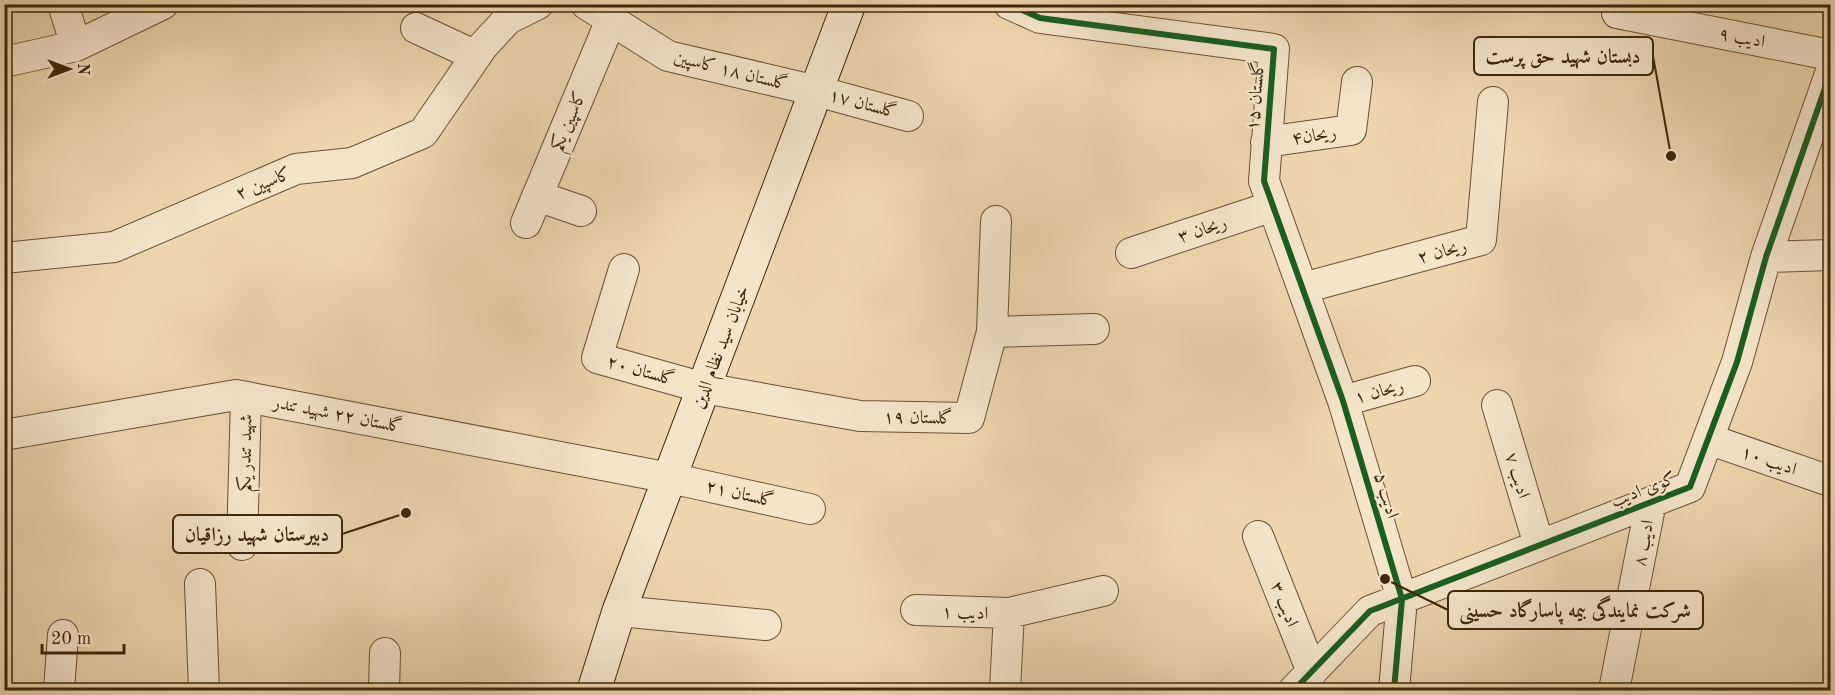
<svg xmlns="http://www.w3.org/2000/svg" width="1835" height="695" viewBox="0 0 1835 695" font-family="'Old Standard TT',Amiri,serif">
<rect width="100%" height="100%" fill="#edd5ae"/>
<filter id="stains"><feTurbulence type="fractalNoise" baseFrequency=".00333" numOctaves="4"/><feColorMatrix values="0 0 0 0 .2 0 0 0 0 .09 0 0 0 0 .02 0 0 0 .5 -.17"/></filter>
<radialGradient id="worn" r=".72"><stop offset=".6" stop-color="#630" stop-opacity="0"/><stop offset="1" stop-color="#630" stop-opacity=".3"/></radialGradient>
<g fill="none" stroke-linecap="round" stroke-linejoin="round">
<defs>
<path id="street" d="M 63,4 L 76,46
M 586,4 L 668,56 L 817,91 L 908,116
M 1009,4 L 1040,18 L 1274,49 L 1264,181 L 1343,401 L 1402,599 L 1394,690
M 1617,13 L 1830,55
M 416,28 L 476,56
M 4,62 L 76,46 L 163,4
M 1266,142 L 1351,130 L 1357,82
M 537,196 L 581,211
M 526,223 L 611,20
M 1131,253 L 1273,206
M 1766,257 L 1830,255
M 4,258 L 114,247 L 296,169 L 352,163 L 423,133 L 483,46 L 508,19 L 538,4
M 624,269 L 597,358 L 704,388 L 860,416 L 969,418 L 992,332 L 996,221
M 1303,288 L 1481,240 L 1493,102
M 992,332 L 1094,329
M 1343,401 L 1415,381
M 1497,405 L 1539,545
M 4,435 L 236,395 L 670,478 L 810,509
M 1708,439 L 1830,481
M 1258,536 L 1312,672
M 242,545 L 246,397
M 200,584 L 204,690
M 916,610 L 1009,613 L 1005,690
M 619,611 L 766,625
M 1009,613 L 1103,591
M 59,690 L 63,635
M 384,690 L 385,653
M 1294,690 L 1370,611 L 1690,487 L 1737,362 L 1766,257 L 1830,74
M 1614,690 L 1651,502"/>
<path id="secondary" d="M 594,690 L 619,611 L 849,4"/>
</defs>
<use href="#street" stroke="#695332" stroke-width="32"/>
<use href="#secondary" stroke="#3d2809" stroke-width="35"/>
<use href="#street" stroke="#f3e4ca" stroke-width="30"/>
<use href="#secondary" stroke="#f3e4ca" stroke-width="33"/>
<defs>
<path id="cycleway" d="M 1009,4 L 1040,18 L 1274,49 L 1264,181 L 1343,401 L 1402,599 L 1394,690
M 1294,690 L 1370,611 L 1690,487 L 1737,362 L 1766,257 L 1830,74"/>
</defs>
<use href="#cycleway" stroke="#f3e4ca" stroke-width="10"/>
<use href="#cycleway" stroke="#1b5e20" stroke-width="6"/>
</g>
<g text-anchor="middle" stroke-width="4.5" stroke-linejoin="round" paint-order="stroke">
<g font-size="18" fill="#3d2809" stroke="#f3e4ca">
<text transform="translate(1742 37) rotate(11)" y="6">ادیب ۹</text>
<text transform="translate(731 70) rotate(14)" y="6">گلستان ۱۸ کاسپین</text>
<text transform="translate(1255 96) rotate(-85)" y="6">گلستان ۱۵</text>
<text transform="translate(863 103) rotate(15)" y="6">گلستان ۱۷</text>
<text transform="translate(568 121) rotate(-67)" y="6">کاسپین یکم</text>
<text transform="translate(1314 135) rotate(-8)" y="6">ریحان۴</text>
<text transform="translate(263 183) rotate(-22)" y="6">کاسپین ۲</text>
<text transform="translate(1202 229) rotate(-18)" y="6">ریحان ۳</text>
<text transform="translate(1442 251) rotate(-15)" y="6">ریحان ۲</text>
<text transform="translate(720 347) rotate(-69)" y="6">خیابان سید نظام الدین</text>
<text transform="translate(641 370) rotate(16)" y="6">گلستان ۲۰</text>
<text transform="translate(1379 391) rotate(-15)" y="6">ریحان ۱</text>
<text transform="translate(338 414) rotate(11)" y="6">گلستان ۲۲ شهید تندر</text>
<text transform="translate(918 417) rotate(1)" y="6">گلستان ۱۹</text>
<text transform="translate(245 453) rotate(-89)" y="6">شهید تندر یکم</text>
<text transform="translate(1769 460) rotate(19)" y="6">ادیب ۱۰</text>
<text transform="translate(1518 475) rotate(73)" y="6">ادیب ۷</text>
<text transform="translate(1643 489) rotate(-21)" y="6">کوی ادیب</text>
<text transform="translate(740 493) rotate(13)" y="6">گلستان ۲۱</text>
<text transform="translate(1387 495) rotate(73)" y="6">ادیب ۵</text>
<text transform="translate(1643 543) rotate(-79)" y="6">ادیب ۸</text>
<text transform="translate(1285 604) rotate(68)" y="6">ادیب ۳</text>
<text transform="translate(965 612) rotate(2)" y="6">ادیب ۱</text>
</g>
</g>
<path fill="none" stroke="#3d2809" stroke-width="2" d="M1671 156L1653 56M406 513L342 534M1385 579L1448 610"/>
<g fill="#3d2809" stroke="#f3e4ca" stroke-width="2">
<circle cx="1671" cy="156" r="6"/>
<circle cx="406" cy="513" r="6"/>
<circle cx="1385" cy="579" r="6"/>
</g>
<g fill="#f3e4ca" stroke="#3d2809" stroke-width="2">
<rect x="1474" y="37" width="179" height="38" rx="6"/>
<rect x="173" y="515" width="169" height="38" rx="6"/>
<rect x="1448" y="591" width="255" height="38" rx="6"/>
</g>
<g font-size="20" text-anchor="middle" font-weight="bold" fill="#3d2809">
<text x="1563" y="63">دبستان شهید حق پرست</text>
<text x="257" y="541">دبیرستان شهید رزاقیان</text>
<text x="1575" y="617">شرکت نمایندگی بیمه پاسارگاد حسینی</text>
</g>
<rect width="1835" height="695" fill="none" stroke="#edd5ae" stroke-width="24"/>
<rect x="6" y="6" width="1823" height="683" fill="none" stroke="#3d2809" stroke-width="3"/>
<rect x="12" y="12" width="1811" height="671" fill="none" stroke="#3d2809" stroke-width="1.5"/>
<g transform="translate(69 69) rotate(90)" stroke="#f3e4ca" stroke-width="4.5" paint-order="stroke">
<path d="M0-4.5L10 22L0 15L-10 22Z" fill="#3d2809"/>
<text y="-9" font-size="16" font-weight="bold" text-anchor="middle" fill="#3d2809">N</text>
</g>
<path d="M42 644v9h82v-9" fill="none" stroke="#3d2809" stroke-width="3"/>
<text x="51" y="644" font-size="18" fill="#3d2809" stroke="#f3e4ca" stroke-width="4.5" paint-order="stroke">20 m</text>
<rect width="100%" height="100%" filter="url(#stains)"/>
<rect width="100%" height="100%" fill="url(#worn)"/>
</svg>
